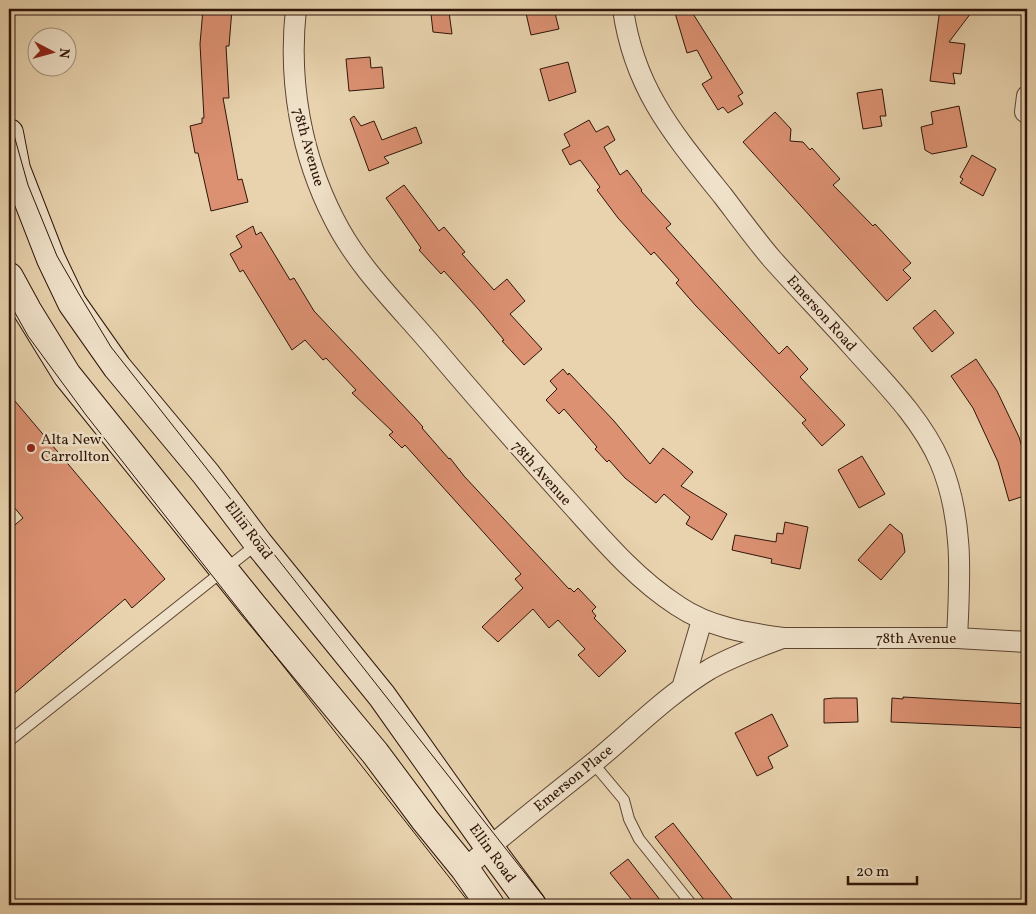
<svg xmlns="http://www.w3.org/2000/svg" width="1036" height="914" viewBox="0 0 1036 914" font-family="Vollkorn,serif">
<rect width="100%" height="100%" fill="#e8d3ae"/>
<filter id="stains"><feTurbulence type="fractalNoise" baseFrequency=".004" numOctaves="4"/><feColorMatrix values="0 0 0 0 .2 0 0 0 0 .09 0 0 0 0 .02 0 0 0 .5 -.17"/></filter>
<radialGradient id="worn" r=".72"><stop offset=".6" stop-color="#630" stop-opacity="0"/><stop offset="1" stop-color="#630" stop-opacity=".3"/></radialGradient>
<path fill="#dc9172" stroke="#2e1408" d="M 203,9 L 232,9 L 229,46 L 226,46 L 229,98 L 223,98 L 238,180 L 242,179 L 248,202 L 211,211 L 198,153 L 195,153 L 190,126 L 202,123 L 202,118 L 204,118 L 200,44 Z
M 525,9 L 554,9 L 559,29 L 531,35 Z
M 690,9 L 743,93 L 738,96 L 743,104 L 728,113 L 723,107 L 718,110 L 702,84 L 712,78 L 697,50 L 687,53 L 675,13 Z
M 940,9 L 974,9 L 949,42 L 965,44 L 961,74 L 953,73 L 955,84 L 930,81 Z
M 449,12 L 452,34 L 433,32 L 431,14 Z
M 370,57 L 371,68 L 382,67 L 384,88 L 349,91 L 346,59 Z
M 568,62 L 576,92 L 549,101 L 540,69 Z
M 882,89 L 886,116 L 880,116 L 882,126 L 863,129 L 857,93 Z
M 959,106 L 967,147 L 932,154 L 925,150 L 921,127 L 933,124 L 931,112 Z
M 775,112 L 791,129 L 790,141 L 803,142 L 810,150 L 812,148 L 840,179 L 833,185 L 873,226 L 875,224 L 911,263 L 903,270 L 911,278 L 887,301 L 743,142 Z
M 354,116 L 361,126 L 374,121 L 382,140 L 416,127 L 422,143 L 384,157 L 389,163 L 369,171 L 350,119 Z
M 589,120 L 596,132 L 608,126 L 615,140 L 604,147 L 620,175 L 627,170 L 642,190 L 641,191 L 671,224 L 666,228 L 779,354 L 787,346 L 808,369 L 800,377 L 845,425 L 822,446 L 802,423 L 806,420 L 696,306 L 676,283 L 679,280 L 654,252 L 651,255 L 618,218 L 597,190 L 600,187 L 580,160 L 570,165 L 562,150 L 570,146 L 564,134 Z
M 972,155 L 996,169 L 983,196 L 960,183 L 963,179 L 960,177 Z
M 404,185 L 439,231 L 444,227 L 465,252 L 462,254 L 494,290 L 507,279 L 525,301 L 510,314 L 542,349 L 524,365 L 502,341 L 504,340 L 479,310 L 444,271 L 441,274 L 419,250 L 421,248 L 386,198 Z
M 253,226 L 256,235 L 261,232 L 290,280 L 294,278 L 314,311 L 415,418 L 423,427 L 422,428 L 449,459 L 450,458 L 464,476 L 569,589 L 570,588 L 574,592 L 578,588 L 596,607 L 592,611 L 596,616 L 594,618 L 626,651 L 599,677 L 578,655 L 585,649 L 558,620 L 549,628 L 533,609 L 498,642 L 482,627 L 523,588 L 515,579 L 521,574 L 405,445 L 402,448 L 389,435 L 393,432 L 352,393 L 356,390 L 326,358 L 323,360 L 305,340 L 292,350 L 243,270 L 240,272 L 230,254 L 242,247 L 236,236 Z
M 935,310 L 954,333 L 932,352 L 913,328 Z
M 976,359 L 997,391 L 1019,437 L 1027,463 L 1027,495 L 1009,501 L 998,462 L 973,408 L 951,376 Z
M 563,369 L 568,375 L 569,373 L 614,421 L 650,464 L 663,448 L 693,472 L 681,486 L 727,514 L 712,540 L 686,524 L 690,517 L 664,494 L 656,503 L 625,478 L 609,460 L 607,462 L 595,449 L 597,447 L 564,409 L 559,414 L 546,400 L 557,389 L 550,381 Z
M 9,394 L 165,579 L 132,608 L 125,599 L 9,698 L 9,530 L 23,518 L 9,501 Z
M 862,456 L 885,494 L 859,508 L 838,470 Z
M 785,522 L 808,527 L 800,569 L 771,563 L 772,559 L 732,550 L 735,535 L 776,542 L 777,533 L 783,534 Z
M 890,524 L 902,534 L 905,552 L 881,580 L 858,560 Z
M 903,697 L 1027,704 L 1027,728 L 891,722 L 892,698 L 903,699 Z
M 834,698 L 857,698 L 858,722 L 824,723 L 824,699 Z
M 772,714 L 788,746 L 768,757 L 773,768 L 757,776 L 735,733 Z
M 673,823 L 737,905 L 708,905 L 655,837 Z
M 628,859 L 664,905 L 636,905 L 610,873 Z"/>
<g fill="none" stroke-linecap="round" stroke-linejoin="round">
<defs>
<path id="lane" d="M 9,741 L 257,544
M 593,763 L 624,800 L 629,819 L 639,839 L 692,905"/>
<path id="street" d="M 296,9 C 288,81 301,155 334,219 C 359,269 401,308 436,350 C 480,402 525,453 570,503 C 603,540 636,579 678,606 C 709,627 746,633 783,638 L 957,638 L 1027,642
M 623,9 C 634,89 674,135 723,196 C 739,217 755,239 772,259 C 798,288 825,316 851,345 C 883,381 921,418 940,462 C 964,519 960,578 957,638
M 1025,112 L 1027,96
M 682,688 L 702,620
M 465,869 C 505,832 549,799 592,764 C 630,733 668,694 710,669 C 733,656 756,648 780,639"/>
<path id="secondary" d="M 9,133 L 16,169 L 51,259 L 72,303 L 117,367 L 206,474 L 258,543 L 382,696 L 489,847 L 532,905
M 9,277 L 27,310 L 67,375 L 253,606 L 375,753 L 425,820 L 465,869 L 490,905"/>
</defs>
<use href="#lane" stroke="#5c4432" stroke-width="12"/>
<use href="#street" stroke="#5c4432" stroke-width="22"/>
<use href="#secondary" stroke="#2e1408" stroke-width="30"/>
<use href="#lane" stroke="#f0e2ca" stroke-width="10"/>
<use href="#street" stroke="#f0e2ca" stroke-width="20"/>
<use href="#secondary" stroke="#f0e2ca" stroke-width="28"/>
<path stroke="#2e1408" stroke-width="1" d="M 9,108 L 12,128 L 28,185 L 57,256 L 79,294 L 111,347 L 550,905
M 9,302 L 28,336 L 86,415 L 471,905"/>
</g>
<circle fill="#8f2418" stroke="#f0e2ca" stroke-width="2" cx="31" cy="448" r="5"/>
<g text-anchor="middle" stroke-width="5" stroke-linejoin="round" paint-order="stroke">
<g font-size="15" fill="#2e1408" stroke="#f0e2ca">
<text transform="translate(309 147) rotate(74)" y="5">78th Avenue</text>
<text transform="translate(822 313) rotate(48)" y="5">Emerson Road</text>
<text transform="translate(542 473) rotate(48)" y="5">78th Avenue</text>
<text transform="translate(249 530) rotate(53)" y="5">Ellin Road</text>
<text x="916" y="643">78th Avenue</text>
<text transform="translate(573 778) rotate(-39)" y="5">Emerson Place</text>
<text transform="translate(493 853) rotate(54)" y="5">Ellin Road</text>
</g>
<g font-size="15" fill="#2e1408" stroke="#f0e2ca" text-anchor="start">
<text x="41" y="444">Alta New<tspan x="41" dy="17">Carrollton</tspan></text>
</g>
</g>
<rect width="1036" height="914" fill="none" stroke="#e8d3ae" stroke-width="30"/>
<rect x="10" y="10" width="1016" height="894" fill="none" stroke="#2e1408" stroke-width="2.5"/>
<rect x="15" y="15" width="1006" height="884" fill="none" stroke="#2e1408"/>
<g transform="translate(52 52) rotate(96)"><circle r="24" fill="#f0e2ca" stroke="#a2907c"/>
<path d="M0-4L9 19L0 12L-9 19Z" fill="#8f2418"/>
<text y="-8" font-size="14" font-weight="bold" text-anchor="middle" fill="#2e1408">N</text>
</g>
<path d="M848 876v8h69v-8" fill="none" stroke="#2e1408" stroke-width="2.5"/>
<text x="856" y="876" font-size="15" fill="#2e1408" stroke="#f0e2ca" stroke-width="4" paint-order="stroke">20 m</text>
<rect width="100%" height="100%" filter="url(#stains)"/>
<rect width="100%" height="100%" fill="url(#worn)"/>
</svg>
